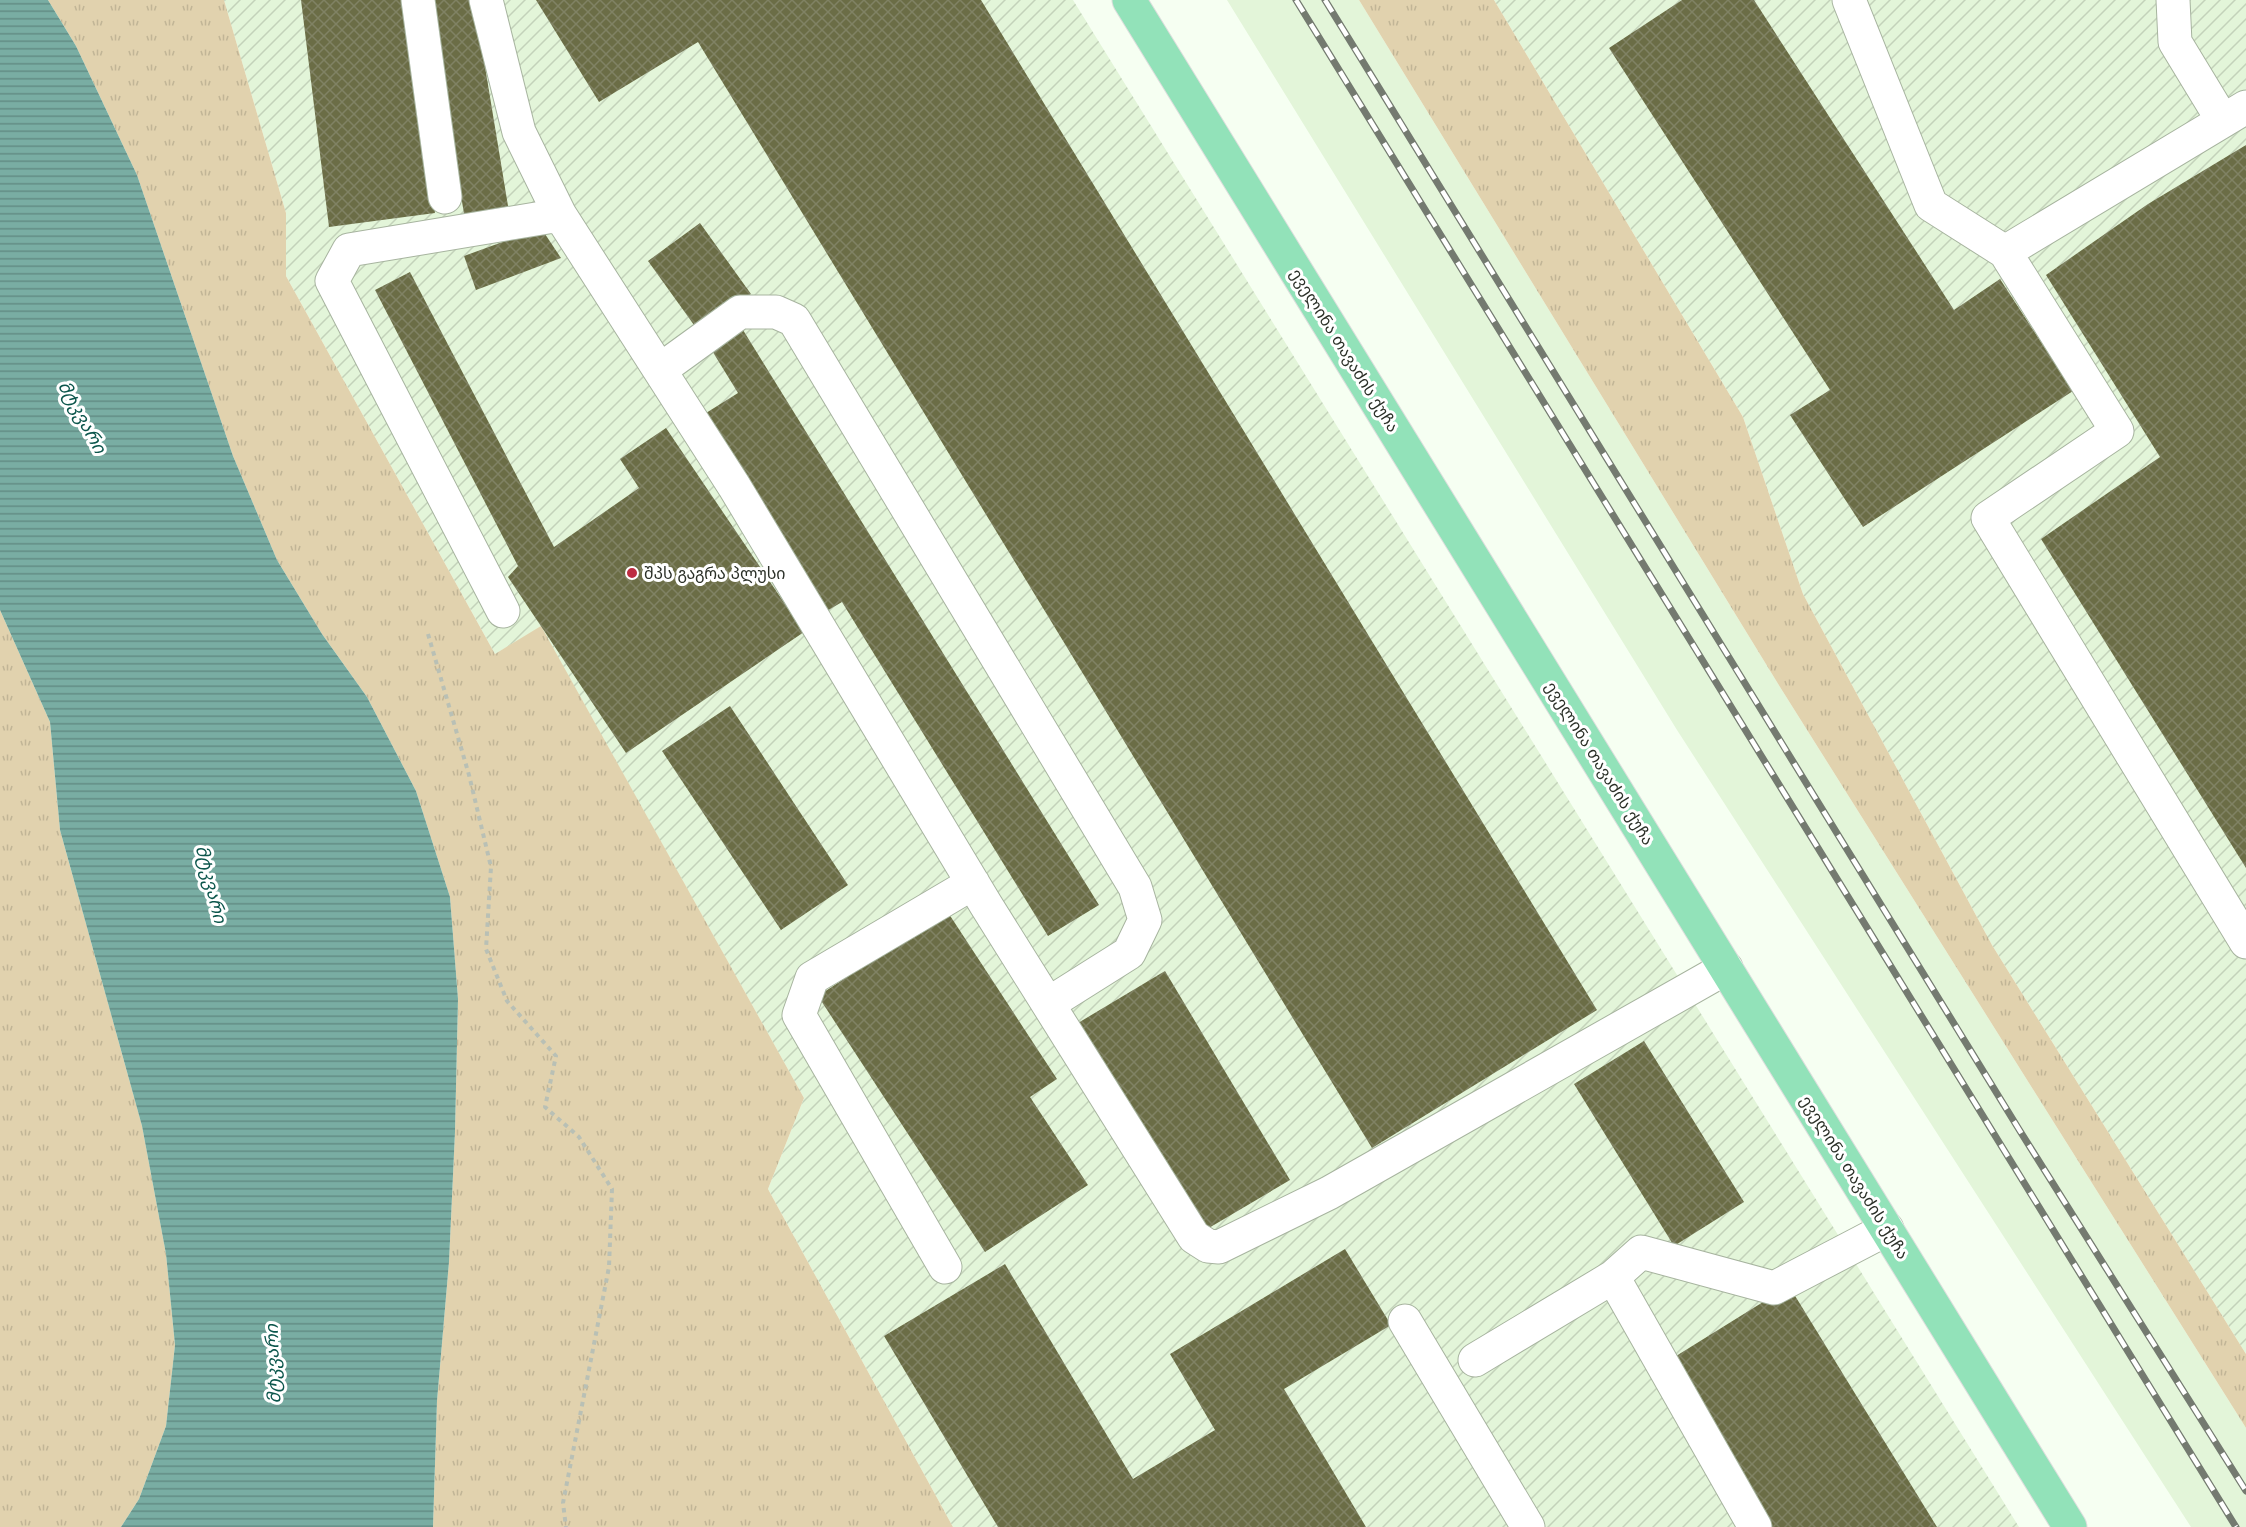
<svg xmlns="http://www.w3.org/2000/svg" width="2246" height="1527" viewBox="0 0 2246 1527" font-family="Jost,'Noto Sans Georgian',sans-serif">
<defs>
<pattern id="industrial-furrows" width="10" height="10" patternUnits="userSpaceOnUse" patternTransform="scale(1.5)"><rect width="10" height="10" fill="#e3f5d9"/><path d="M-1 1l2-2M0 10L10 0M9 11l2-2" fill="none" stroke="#c3d2ba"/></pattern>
<pattern id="grass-tufts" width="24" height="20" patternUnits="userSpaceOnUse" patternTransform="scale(1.5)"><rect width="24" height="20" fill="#e1d2ae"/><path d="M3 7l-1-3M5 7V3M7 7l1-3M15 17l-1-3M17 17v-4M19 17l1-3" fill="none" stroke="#c1b596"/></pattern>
<pattern id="water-rules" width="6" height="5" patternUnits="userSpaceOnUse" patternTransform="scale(1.5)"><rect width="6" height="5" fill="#79ada3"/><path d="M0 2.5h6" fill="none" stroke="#638d85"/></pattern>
<pattern id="building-cross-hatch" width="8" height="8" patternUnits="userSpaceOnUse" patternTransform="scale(1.5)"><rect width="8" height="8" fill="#6b6d46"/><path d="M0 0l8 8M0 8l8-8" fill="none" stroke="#808264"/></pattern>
</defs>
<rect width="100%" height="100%" fill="#f6fff2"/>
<path fill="#e3f5d9" d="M 1227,0 L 1359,0 L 1780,687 L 2246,1428 L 2246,1527 L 2191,1527 L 1677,730 Z"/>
<path fill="url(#industrial-furrows)" d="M 224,0 L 1073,0 L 2019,1527 L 953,1527 L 768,1189 L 804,1098 L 541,627 L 495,654 L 286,276 L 286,213 Z
M 1494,0 L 2246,0 L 2246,1354 L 1992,945 L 1803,594 L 1743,417 Z"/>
<path fill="url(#grass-tufts)" d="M 48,0 L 224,0 L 286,213 L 286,276 L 495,654 L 541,626 L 804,1098 L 768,1189 L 953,1527 L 433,1527 L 437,1401 L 449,1262 L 455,1132 L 458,999 L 450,897 L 416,791 L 367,697 L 322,634 L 277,560 L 233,456 L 137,175 L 76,46 Z
M 1359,0 L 1494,0 L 1743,417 L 1803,594 L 1992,945 L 2246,1354 L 2246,1428 L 1780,687 Z
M 0,610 L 50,722 L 60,830 L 142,1126 L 166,1254 L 175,1345 L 166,1426 L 139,1499 L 121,1527 L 0,1527 Z"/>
<path fill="url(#water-rules)" d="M 0,0 L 48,0 L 76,46 L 137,175 L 233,456 L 277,560 L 322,634 L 367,697 L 416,791 L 450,897 L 458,999 L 455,1132 L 449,1262 L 437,1401 L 433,1527 L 121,1527 L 139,1499 L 166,1426 L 175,1345 L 166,1254 L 142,1126 L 60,830 L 50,722 L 0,610 Z"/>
<path fill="url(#building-cross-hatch)" d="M 301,0 L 409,0 L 435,213 L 329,227 Z
M 429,0 L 474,0 L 510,218 L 466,226 Z
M 536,0 L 981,0 L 1597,1010 L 1372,1148 L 698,42 L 599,102 Z
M 1682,0 L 1754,0 L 1954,310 L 2000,279 L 2073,391 L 1863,527 L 1790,415 L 1830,390 L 1609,48 Z
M 2246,145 L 2246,868 L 2041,539 L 2160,457 L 2046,275 L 2148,204 Z
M 700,223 L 751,294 L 699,332 L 648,261 Z
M 541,228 L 561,258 L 476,290 L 464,256 Z
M 410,272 L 554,547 L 639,488 L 620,459 L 666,428 L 804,632 L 626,753 L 508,577 L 518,566 L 375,290 Z
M 743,330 L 1099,905 L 1048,936 L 842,602 L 820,615 L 698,418 L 738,393 L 711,349 Z
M 730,706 L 848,885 L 781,930 L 662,751 Z
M 947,911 L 1057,1079 L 1030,1097 L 1088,1185 L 985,1252 L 818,996 Z
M 1165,971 L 1290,1180 L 1202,1232 L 1078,1023 Z
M 1644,1041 L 1744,1202 L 1674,1246 L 1574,1084 Z
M 1345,1249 L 1391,1325 L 1284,1389 L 1366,1527 L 998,1527 L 884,1336 L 1005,1264 L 1133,1479 L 1215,1430 L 1170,1354 Z
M 1789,1286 L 1937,1527 L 1770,1527 L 1668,1361 Z"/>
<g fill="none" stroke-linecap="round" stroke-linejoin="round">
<defs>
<path id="minor" d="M 418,0 L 445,197
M 486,0 L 519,132 L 560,215 L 734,486 L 986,905 L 1194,1237 L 1208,1246 L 1219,1247 L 1329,1193 L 1726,968
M 1849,0 L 1931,205 L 2005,252 L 2117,431 L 1988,518 L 2246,942
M 2173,0 L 2175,42 L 2223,121
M 2005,252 L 2246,107
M 660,370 L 740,312 L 776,312 L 794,320 L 1135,887 L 1145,920 L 1129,953 L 1048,1004
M 503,611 L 332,281 L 349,250 L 560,215
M 945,1267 L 799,1015 L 812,978 L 973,883
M 1613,1277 L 1641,1252 L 1774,1288 L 1887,1229
M 1405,1321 L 1528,1527
M 1475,1360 L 1613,1277 L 1755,1527"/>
<path id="major" d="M 1129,0 L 2070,1527"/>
</defs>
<use href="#minor" stroke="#a7b49f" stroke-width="35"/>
<use href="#major" stroke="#dddedd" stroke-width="35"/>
<path stroke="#b9c0b5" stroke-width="4" stroke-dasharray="4.5 4.5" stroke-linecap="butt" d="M 428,634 L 469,775 L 491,867 L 486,949 L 507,1001 L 556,1056 L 545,1107 L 579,1137 L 612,1189 L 609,1267 L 563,1503 L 566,1527"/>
<use href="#minor" stroke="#fff" stroke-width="33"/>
<use href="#major" stroke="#92e2b9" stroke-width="33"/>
<defs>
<path id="rail" d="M 1296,0 L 2236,1527
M 1325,0 L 2020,1131 L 2246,1491"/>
</defs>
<use href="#rail" stroke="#747a70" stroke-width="7"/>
<use href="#rail" stroke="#fff" stroke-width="4.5" stroke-dasharray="14" stroke-linecap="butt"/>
</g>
<circle fill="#bd2c42" stroke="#fff" stroke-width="2" cx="632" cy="573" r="6"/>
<g text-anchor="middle" stroke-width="6" stroke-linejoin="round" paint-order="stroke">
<g font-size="16" fill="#2b3028" stroke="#fff">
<text transform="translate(1345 350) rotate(58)" y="6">ეველინა თავაძის ქუჩა</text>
<text transform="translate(1600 763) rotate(58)" y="6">ეველინა თავაძის ქუჩა</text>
<text transform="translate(1855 1177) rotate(58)" y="6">ეველინა თავაძის ქუჩა</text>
</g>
<g font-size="16" fill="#2b3028" stroke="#fff" text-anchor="start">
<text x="644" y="579">შპს გაგრა პლუსი</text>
</g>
<g font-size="18" font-style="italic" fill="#0c564c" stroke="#fff">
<text transform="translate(82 417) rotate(61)" y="6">მტკვარი</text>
<text transform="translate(211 884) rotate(76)" y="6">მტკვარი</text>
<text transform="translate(273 1364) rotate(-92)" y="6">მტკვარი</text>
</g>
</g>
</svg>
